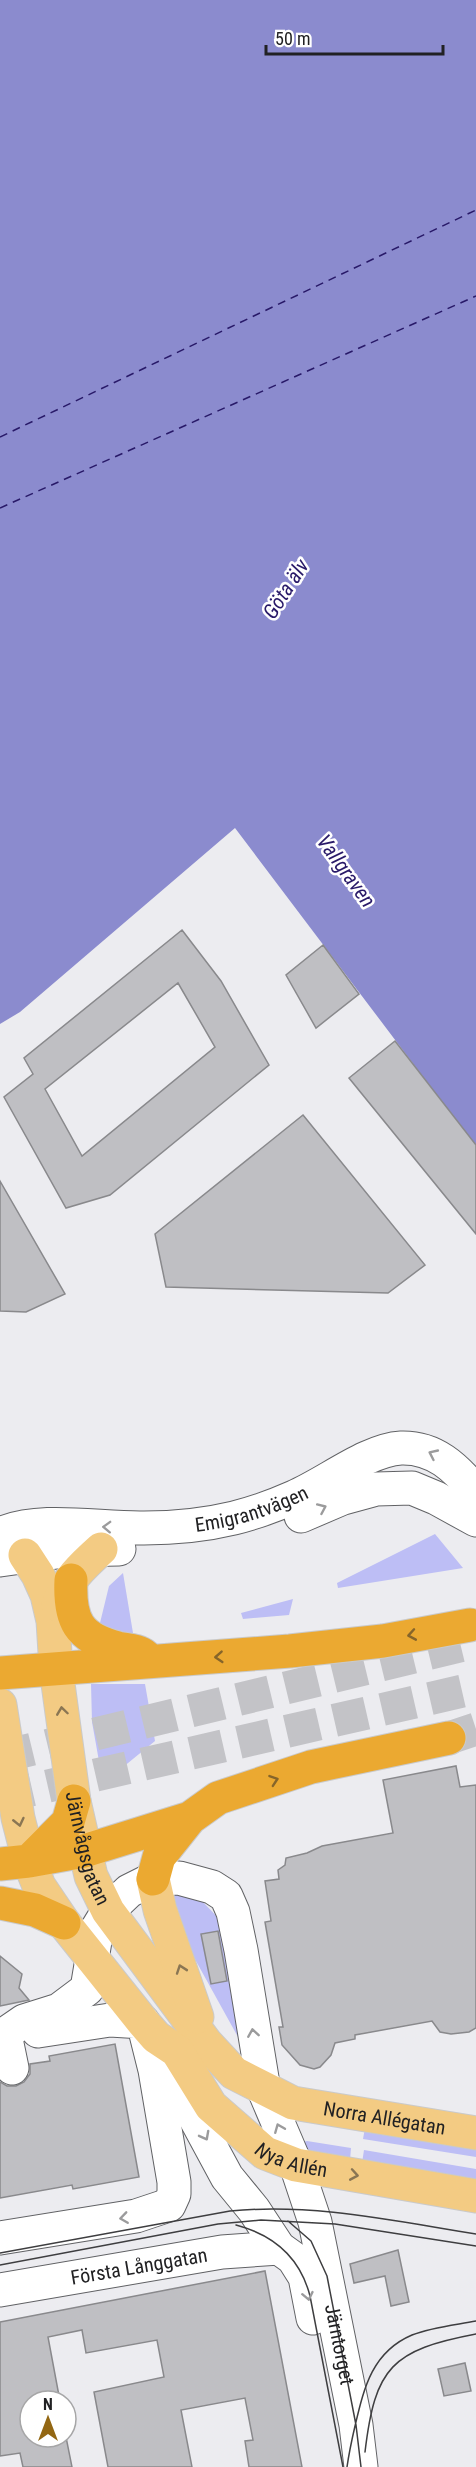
<svg xmlns="http://www.w3.org/2000/svg" width="476" height="2467" viewBox="0 0 476 2467" font-family="'Roboto Condensed',sans-serif">
<rect width="100%" height="100%" fill="#ececf0"/>
<path fill="#bdbef5" d="M 435,1534 L 463,1568 L 338,1588 L 337,1583 Z
M 123,1573 L 134,1639 L 99,1627 L 109,1586 Z
M 293,1599 L 289,1615 L 243,1619 L 241,1613 Z
M 91,1684 L 145,1684 L 155,1741 L 117,1772 L 102,1778 L 92,1722 Z
M 167,1894 L 178,1894 L 203,1902 L 221,1921 L 243,2046 L 181,1934 Z
M 365,2128 L 476,2145 L 476,2157 L 363,2139 Z
M 307,2141 L 351,2148 L 350,2160 L 302,2152 L 296,2144 Z
M 364,2150 L 476,2169 L 476,2182 L 362,2163 Z"/>
<path fill="#8b8bce" d="M 0,0 L 476,0 L 476,1147 L 235,828 L 20,1012 L 0,1024 Z"/>
<g fill="none" stroke-linecap="round" stroke-linejoin="round">
<path stroke="#281968" stroke-width="1.5" stroke-dasharray="8 6" stroke-linecap="butt" d="M 0,437 L 476,210
M 0,508 L 476,296"/>
</g>
<path fill="#bfbfc3" stroke="#89898c" stroke-width="1.5" fill-rule="evenodd" d="M 182,930 L 221,981 L 269,1065 L 110,1195 L 66,1208 L 4,1097 L 33,1074 L 24,1058 ZM 178,983 L 215,1047 L 82,1156 L 45,1089 Z
M 323,945 L 359,994 L 316,1028 L 286,975 Z
M 395,1041 L 476,1145 L 476,1234 L 349,1078 Z
M 303,1115 L 425,1265 L 388,1293 L 166,1287 L 155,1234 Z
M 0,1181 L 65,1294 L 26,1312 L 0,1311 Z
M 456,1766 L 460,1787 L 476,1785 L 476,2028 L 469,2032 L 451,2034 L 440,2032 L 432,2021 L 355,2035 L 355,2039 L 335,2043 L 331,2055 L 320,2067 L 314,2069 L 300,2065 L 282,2045 L 279,2027 L 283,2027 L 265,1922 L 271,1921 L 265,1881 L 279,1879 L 278,1870 L 285,1865 L 286,1858 L 307,1853 L 322,1846 L 393,1833 L 383,1780 Z
M 218,1931 L 227,1981 L 211,1984 L 201,1934 Z
M 0,1956 L 22,1974 L 19,1988 L 29,2000 L 0,2006 Z
M 115,2044 L 139,2177 L 73,2189 L 72,2185 L 0,2198 L 0,2082 L 7,2086 L 16,2086 L 24,2082 L 30,2074 L 30,2064 L 50,2061 L 49,2056 Z
M 398,2250 L 409,2302 L 391,2306 L 385,2276 L 354,2283 L 350,2264 Z
M 265,2271 L 302,2467 L 249,2467 L 245,2441 L 253,2440 L 245,2398 L 181,2410 L 192,2467 L 108,2467 L 94,2392 L 164,2377 L 157,2340 L 86,2353 L 82,2330 L 48,2337 L 60,2401 L 30,2401 L 30,2437 L 66,2437 L 72,2467 L 23,2467 L 20,2453 L 0,2456 L 0,2322 Z
M 465,2363 L 471,2391 L 444,2396 L 438,2369 Z"/>
<g fill="none" stroke-linecap="round" stroke-linejoin="round">
<path stroke="#c3c3c7" stroke-width="33" stroke-dasharray="33 16" stroke-linecap="butt" d="M 449,1738 L 476,1729
M 0,1757 L 476,1642
M 0,1797 L 476,1688"/>
<defs>
<g id="minor">
<path d="M 301,1516 L 343,1498 L 376,1489 L 412,1488 L 436,1498 L 476,1520"/>
<path id="s1" d="M 0,1534 C 41,1516 99,1529 144,1528 C 174,1528 205,1525 234,1518 C 254,1513 276,1505 294,1497 C 327,1483 367,1450 401,1448 C 435,1447 456,1468 476,1492"/>
<path d="M 0,1560 L 71,1550 L 119,1549"/>
<path id="s2" d="M 5,2034 L 24,2021 L 59,2010 L 87,1989 L 97,1929 L 108,1911 L 129,1891 L 153,1879 L 179,1878 L 212,1887 L 226,1896 L 233,1912 L 241,1950 L 264,2090 L 296,2165 L 315,2222 L 356,2425 L 361,2467"/>
<path d="M 5,2034 L 12,2068"/>
<path d="M 163,2053 L 193,2114 L 227,2177 L 254,2210 L 279,2248 L 293,2258 L 305,2277 L 313,2318"/>
<path d="M 0,2238 L 136,2216 L 169,2205 L 174,2194 L 174,2182 L 155,2070 L 143,2022 L 110,2020 L 38,2031"/>
<path id="s3" d="M 0,2290 L 222,2252 L 279,2248"/>
</g>
<g id="major">
<path id="s4" d="M 25,1555 L 38,1575 L 47,1595 L 53,1621 L 56,1669 L 74,1801 L 91,1876 L 108,1911 L 206,2043 L 234,2073 L 293,2103 L 476,2133"/>
<path d="M 58,1605 C 65,1582 83,1565 101,1549"/>
<path id="s5" d="M 0,1705 L 18,1818 L 29,1861 L 39,1886 L 64,1923 L 143,2022 L 156,2037 L 177,2051 L 211,2106 L 265,2153 L 296,2165 L 476,2196"/>
<path d="M 153,1879 L 160,1910 L 197,2017"/>
</g>
<path id="highway" d="M 71,1580 C 69,1620 78,1638 118,1648 C 127,1650 138,1650 145,1656
M 0,1673 L 290,1651 L 383,1641 L 470,1625
M 29,1861 L 68,1822 L 74,1801
M 0,1864 L 29,1861 L 84,1851 L 190,1818 L 218,1798 L 311,1767 L 449,1738
M 153,1879 L 159,1857 L 190,1818
M 0,1903 L 35,1910 L 64,1923"/>
</defs>
<use href="#minor" stroke="#616265" stroke-width="35"/>
<use href="#major" stroke="#cacaca" stroke-width="35"/>
<use href="#highway" stroke="#cacaca" stroke-width="35"/>
<use href="#minor" stroke="#fff" stroke-width="33"/>
<use href="#major" stroke="#f3cb83" stroke-width="33"/>
<use href="#highway" stroke="#eba931" stroke-width="33"/>
<path stroke="#3e3e40" stroke-width="1.5" d="M 288,2221 L 311,2241 L 327,2276 L 356,2425 L 361,2467
M 236,2225 C 274,2235 300,2257 310,2296 L 343,2467
M 0,2253 L 230,2211 C 314,2203 394,2221 476,2234
M 0,2265 L 218,2224 L 261,2220 L 335,2224 L 476,2246
M 365,2452 C 375,2367 392,2350 476,2334
M 347,2467 C 349,2453 352,2439 355,2426 C 364,2388 372,2352 412,2335 C 432,2327 455,2325 476,2321"/>
</g>
<defs><path id="oneway-chevron" d="M-2-3.5L2.5 0L-2 3.5" fill="none" stroke-width="1.6" stroke-linecap="round" stroke-linejoin="round" transform="scale(1.5)"/></defs>
<g stroke="#9b9b9c">
<use href="#oneway-chevron" transform="translate(433 1454) rotate(-155)"/>
<use href="#oneway-chevron" transform="translate(322 1508) rotate(-24)"/>
<use href="#oneway-chevron" transform="translate(107 1527) rotate(-178)"/>
<use href="#oneway-chevron" transform="translate(253 2033) rotate(-99)"/>
<use href="#oneway-chevron" transform="translate(279 2128) rotate(-112)"/>
<use href="#oneway-chevron" transform="translate(205 2136) rotate(62)"/>
<use href="#oneway-chevron" transform="translate(124 2218) rotate(172)"/>
<use href="#oneway-chevron" transform="translate(308 2296) rotate(78)"/>
</g>
<g stroke="#86652a">
<use href="#oneway-chevron" transform="translate(412 1635) rotate(170)"/>
<use href="#oneway-chevron" transform="translate(219 1657) rotate(176)"/>
<use href="#oneway-chevron" transform="translate(274 1780) rotate(-19)"/>
</g>
<g stroke="#8a7653">
<use href="#oneway-chevron" transform="translate(62 1711) rotate(-98)"/>
<use href="#oneway-chevron" transform="translate(19 1822) rotate(77)"/>
<use href="#oneway-chevron" transform="translate(181 1969) rotate(-109)"/>
<use href="#oneway-chevron" transform="translate(354 2175) rotate(10)"/>
</g>
<g text-anchor="middle" stroke-width="5" stroke-linejoin="round" paint-order="stroke">
<g font-size="20" fill="#212123" stroke="#fff">
<text dy="7" stroke="none"><textPath href="#s1" startOffset="255">Emigrantvägen</textPath></text>
<text dy="7" stroke="none"><textPath href="#s4" startOffset="303">Järnvågsgatan</textPath></text>
<text dy="7" stroke="none"><textPath href="#s4" startOffset="734">Norra Allégatan</textPath></text>
<text dy="7" stroke="none"><textPath href="#s5" startOffset="566">Nya Allén</textPath></text>
<text dy="7" stroke="none"><textPath href="#s3" startOffset="141">Första Långgatan</textPath></text>
<text dy="7" stroke="none"><textPath href="#s2" startOffset="774">Järntorget</textPath></text>
</g>
<g font-size="21" font-style="italic" fill="#281968" stroke="#fff">
<text transform="translate(286 589) rotate(-57)" y="7">Göta älv</text>
<text transform="translate(346 871) rotate(54)" y="7">Vallgraven</text>
</g>
</g>
<g transform="translate(48 2419)"><circle r="28" fill="#ffffff" stroke="#a6a6a7" stroke-width="1.5"/>
<path d="M0-4.5L10 22L0 15L-10 22Z" fill="#936713"/>
<text y="-9" font-size="16" font-weight="bold" text-anchor="middle" fill="#212123">N</text>
</g>
<path d="M266 45v9h177v-9" fill="none" stroke="#212123" stroke-width="3"/>
<text x="275" y="45" font-size="18" fill="#212123" stroke="#ffffff" stroke-width="4.5" paint-order="stroke">50 m</text>
</svg>
